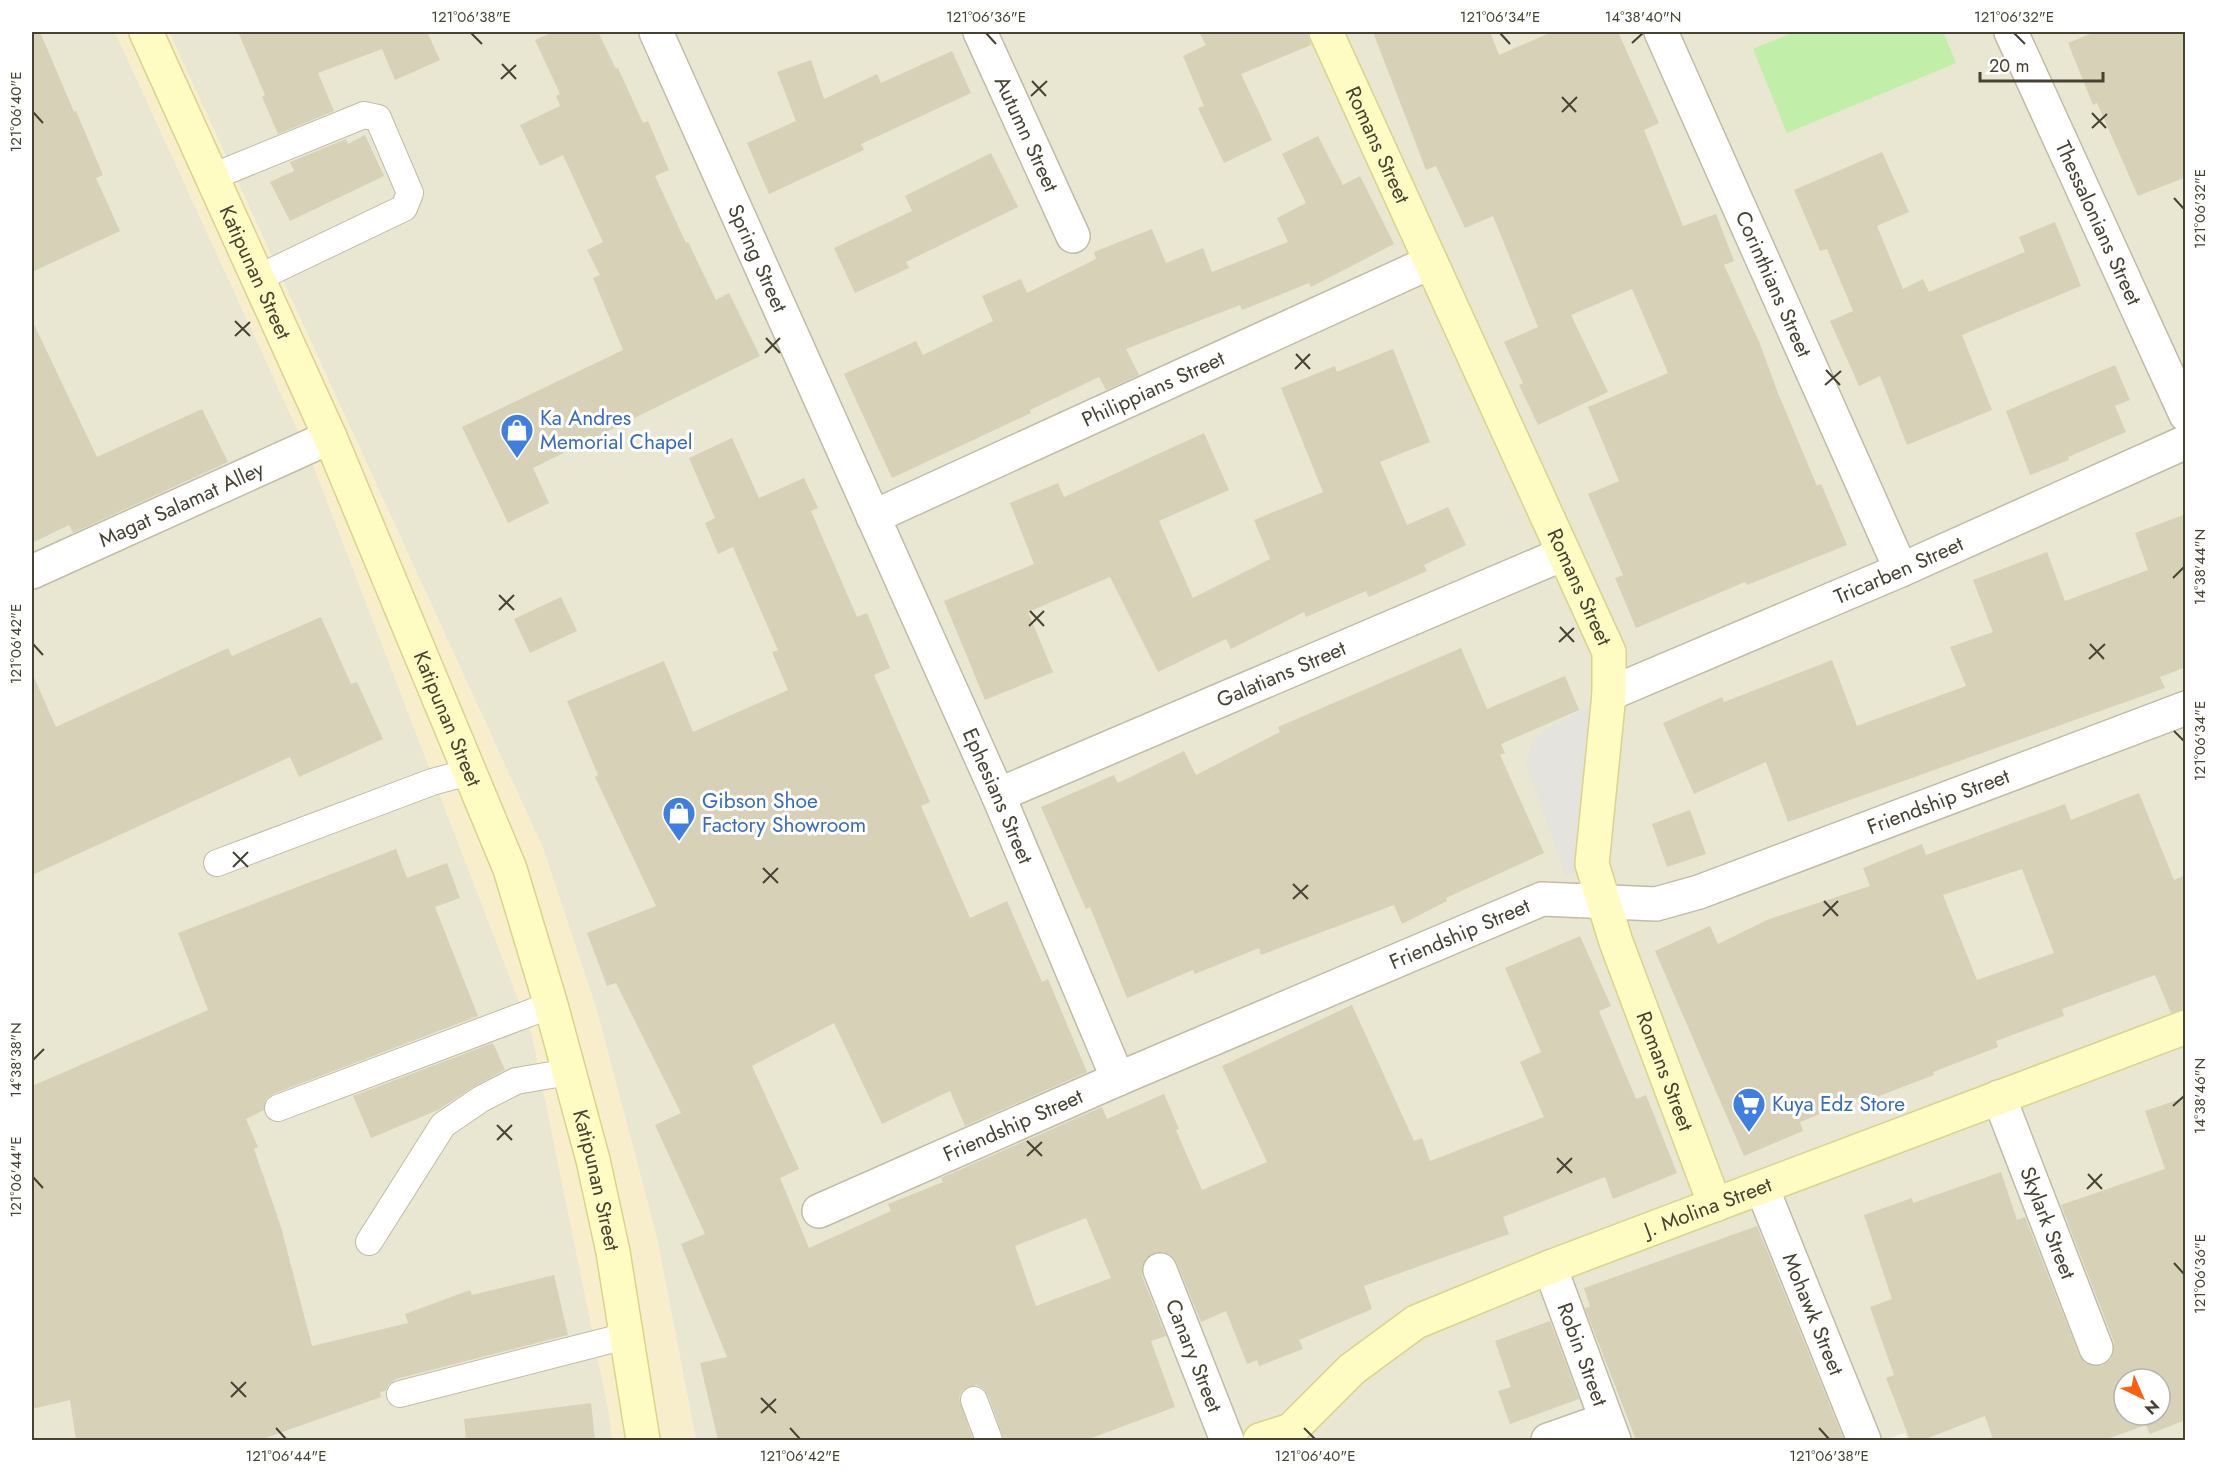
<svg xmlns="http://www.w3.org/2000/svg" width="2217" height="1472" viewBox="0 0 2217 1472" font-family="Jost,sans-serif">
<rect width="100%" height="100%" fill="#f4f2e4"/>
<path fill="#e9e6d2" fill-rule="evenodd" d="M 32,32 L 115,32 L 310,457 L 532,1035 L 609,1413 L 612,1440 L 32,1440 Z
M 169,32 L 2185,32 L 2185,1440 L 1908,1440 L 1905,1433 L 1883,1440 L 696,1440 L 657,1238 L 597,1011 L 543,848 ZM 2124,1379 L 2160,1379 L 2160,1415 L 2124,1415 Z"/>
<path fill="#f9eecc" d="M 115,32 L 169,32 L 543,848 L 597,1011 L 657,1238 L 696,1440 L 612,1440 L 609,1413 L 532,1035 L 310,457 Z"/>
<path fill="#c1eea8" d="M 1794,32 L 1943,32 L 1956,63 L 1787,133 L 1753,49 Z"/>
<path fill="#e4e3dd" d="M 1603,699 L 1584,869 L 1566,876 L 1526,764 L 1531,746 L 1547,728 Z"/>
<path fill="#d7d1b8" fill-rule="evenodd" d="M 32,32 L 40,32 L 74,112 L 76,111 L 103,175 L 96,178 L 120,231 L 32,272 Z
M 238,32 L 427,32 L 440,60 L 395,80 L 382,49 L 318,73 L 334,111 L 278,134 L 262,97 L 265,95 Z
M 553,32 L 598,32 L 616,69 L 618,68 L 643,123 L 648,121 L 669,170 L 655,176 L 686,243 L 688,242 L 716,300 L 729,293 L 760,356 L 533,468 L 549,503 L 508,523 L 462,427 L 623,350 L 593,278 L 600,275 L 587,250 L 603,242 L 563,155 L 540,166 L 520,125 L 560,106 L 556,96 L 560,94 L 535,40 Z
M 1199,32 L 1307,32 L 1311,45 L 1241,74 L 1272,140 L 1224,163 L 1198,108 L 1204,106 L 1183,56 L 1206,45 Z
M 1373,32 L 1490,32 L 1499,55 L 1552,32 L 1618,32 L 1659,123 L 1644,130 L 1683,226 L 1716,214 L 1734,261 L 1724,265 L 1760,344 L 1778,393 L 1817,486 L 1821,484 L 1847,545 L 1747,585 L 1745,582 L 1636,628 L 1615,578 L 1623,575 L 1588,494 L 1619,481 L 1588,407 L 1668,373 L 1632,289 L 1571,315 L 1608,392 L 1538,425 L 1519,385 L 1523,383 L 1504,342 L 1538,327 L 1493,216 L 1465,228 L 1436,166 L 1426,170 Z
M 2095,32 L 2186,32 L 2186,177 L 2138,196 L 2097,103 L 2093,105 L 2068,43 Z
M 952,51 L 971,93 L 861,144 L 864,150 L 769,194 L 747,143 L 796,121 L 777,72 L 811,60 L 824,99 L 877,74 L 881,83 Z
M 365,135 L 384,176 L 290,221 L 270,182 L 294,171 L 290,162 L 346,139 L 348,144 Z
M 1318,136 L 1343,185 L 1360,176 L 1394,244 L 1311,287 L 1309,283 L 1242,310 L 1240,305 L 1126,349 L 1139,375 L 1106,390 L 1099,377 L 1030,410 L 1031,413 L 892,478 L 844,374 L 916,341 L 923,355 L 993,321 L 982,296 L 1021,279 L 1027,293 L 1096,259 L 1094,252 L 1152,229 L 1166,263 L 1203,248 L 1212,272 L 1288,242 L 1277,218 L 1306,203 L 1282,154 Z
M 1882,152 L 1909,212 L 1877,226 L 1903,289 L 1923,279 L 1929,292 L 2025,252 L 2019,237 L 2055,222 L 2081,286 L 1962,335 L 1992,410 L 1907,445 L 1880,376 L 1859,386 L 1830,321 L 1853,311 L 1827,249 L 1820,251 L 1794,190 Z
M 991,153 L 1018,207 L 906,262 L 909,268 L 855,293 L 834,248 L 912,211 L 905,196 Z
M 32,320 L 97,457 L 202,409 L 228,462 L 73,533 L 69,525 L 32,543 Z
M 1393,349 L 1430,442 L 1380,462 L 1407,525 L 1448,507 L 1466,545 L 1424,565 L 1427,571 L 1369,597 L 1366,591 L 1306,617 L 1304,612 L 1231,649 L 1226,639 L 1158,672 L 1110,577 L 1028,612 L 1053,672 L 985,700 L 944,601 L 1034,564 L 1010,503 L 1058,483 L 1064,497 L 1204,433 L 1229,490 L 1159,521 L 1193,598 L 1270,559 L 1254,520 L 1323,492 L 1281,388 L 1335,366 L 1337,372 Z
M 2115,365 L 2130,400 L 2115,406 L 2126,432 L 2068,457 L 2069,460 L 2030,475 L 2006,411 Z
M 732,438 L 759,498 L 804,478 L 818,508 L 811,511 L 857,617 L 867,613 L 890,668 L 874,675 L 930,802 L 921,806 L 970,918 L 1007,901 L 1042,982 L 1048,979 L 1087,1072 L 965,1126 L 950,1091 L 882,1124 L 834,1023 L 752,1066 L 799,1169 L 780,1178 L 809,1248 L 891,1211 L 888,1204 L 943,1182 L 941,1178 L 1102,1107 L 1107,1119 L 1164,1094 L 1179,1129 L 1176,1130 L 1202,1190 L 1267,1162 L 1222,1066 L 1352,1005 L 1414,1141 L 1422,1138 L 1430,1161 L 1544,1117 L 1520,1062 L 1541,1052 L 1505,968 L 1580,936 L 1611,1006 L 1599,1011 L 1636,1099 L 1646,1095 L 1677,1173 L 1613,1199 L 1605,1177 L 1503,1217 L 1509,1234 L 1364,1286 L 1372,1309 L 1299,1340 L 1303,1349 L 1259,1366 L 1257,1360 L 1247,1364 L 1226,1311 L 1201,1322 L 1177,1263 L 1172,1256 L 1163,1252 L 1153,1253 L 1146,1258 L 1142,1267 L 1142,1276 L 1166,1336 L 1151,1341 L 1175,1407 L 1086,1440 L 1004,1440 L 988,1395 L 983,1388 L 976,1385 L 963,1390 L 959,1398 L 973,1440 L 718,1440 L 700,1363 L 727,1357 L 681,1244 L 705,1234 L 655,1125 L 681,1113 L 616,983 L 607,986 L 587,933 L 656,906 L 595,777 L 598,775 L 567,701 L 664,661 L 693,732 L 788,690 L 772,652 L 778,650 L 733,547 L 718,554 L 705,523 L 715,518 L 689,458 ZM 1086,1218 L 1111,1278 L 1036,1306 L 1015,1246 Z
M 2186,514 L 2186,667 L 2160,677 L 2165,688 L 1788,822 L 1766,762 L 1694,794 L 1663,723 L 1722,697 L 1724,702 L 1832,660 L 1857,726 L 1966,686 L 1950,647 L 1993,632 L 1973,580 L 2047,552 L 2065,601 L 2148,570 L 2135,533 Z
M 561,597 L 577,631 L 530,653 L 514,619 Z
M 321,617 L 351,684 L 357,682 L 383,739 L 299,777 L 290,757 L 32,875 L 32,673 L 56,727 L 228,648 L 232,656 Z
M 1461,648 L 1487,709 L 1565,676 L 1579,710 L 1501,744 L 1505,753 L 1500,755 L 1544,853 L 1446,898 L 1447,901 L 1402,924 L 1394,905 L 1261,955 L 1259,948 L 1195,974 L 1193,970 L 1127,998 L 1090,907 L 1086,909 L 1041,807 L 1114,775 L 1118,783 L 1184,751 L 1196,775 L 1280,732 L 1278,727 Z
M 2139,793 L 2174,880 L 2186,875 L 2186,1009 L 2171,1013 L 2155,975 L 2062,1009 L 2064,1016 L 1996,1041 L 1998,1047 L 1933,1072 L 1934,1075 L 1874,1098 L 1872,1093 L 1800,1122 L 1803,1131 L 1744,1156 L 1655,951 L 1710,926 L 1718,944 L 1769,919 L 1870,886 L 1863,868 L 1922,844 L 1926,855 L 2065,804 L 2071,820 ZM 2022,869 L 2054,953 L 1977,980 L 1943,895 Z
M 1690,810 L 1706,854 L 1667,867 L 1652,824 Z
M 396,849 L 407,878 L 447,863 L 460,898 L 435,907 L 478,1016 L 273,1094 L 266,1099 L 264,1110 L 246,1119 L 258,1147 L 254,1149 L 281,1227 L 312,1346 L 408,1323 L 405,1314 L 470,1290 L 472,1295 L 554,1275 L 568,1335 L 396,1379 L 389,1384 L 385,1391 L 380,1392 L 381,1397 L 260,1440 L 76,1440 L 70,1400 L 32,1409 L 32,1086 L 208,1010 L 178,933 Z
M 493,1043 L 505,1070 L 473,1087 L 438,1110 L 371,1138 L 353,1096 Z
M 2186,1097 L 2186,1420 L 2150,1434 L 2146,1425 L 2104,1440 L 1993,1440 L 1985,1416 L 1923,1440 L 1910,1440 L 1886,1378 L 1894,1375 L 1870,1307 L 1892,1299 L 1864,1215 L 1912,1198 L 1913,1203 L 2001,1172 L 2017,1220 L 2025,1217 L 2079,1355 L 2085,1363 L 2093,1366 L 2102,1366 L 2111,1359 L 2114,1351 L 2114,1342 L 2061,1205 L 2165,1169 L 2145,1111 ZM 2124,1379 L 2160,1379 L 2160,1415 L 2124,1415 Z
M 1757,1226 L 1844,1440 L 1636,1440 L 1585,1308 L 1590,1307 L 1584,1288 Z
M 1550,1321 L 1579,1399 L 1510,1424 L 1498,1391 L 1511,1387 L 1495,1341 Z
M 591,1403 L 595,1440 L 466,1440 L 464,1419 Z"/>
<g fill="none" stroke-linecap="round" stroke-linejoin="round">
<defs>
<path id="lane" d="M 212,177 L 364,115 L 378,118 L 410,193 L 404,208 L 258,278
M 217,863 L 432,782 L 469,772
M 278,1108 L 551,1005
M 369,1242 L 443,1125 L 481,1099 L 516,1081 L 569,1072
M 400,1394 L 626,1336
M 974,1400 L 989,1440"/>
<g id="street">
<path id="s1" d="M 656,32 L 998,795 L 1118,1079"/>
<path id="s2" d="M 980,32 L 1073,236"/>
<path id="s3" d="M 1661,32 L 1901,570"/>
<path id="s4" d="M 2011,32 L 2186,415"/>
<path id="s5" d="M 873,517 L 1431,262"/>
<path id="s6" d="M 32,572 L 330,437"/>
<path id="s7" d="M 1609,694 L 1901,570 L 2186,442"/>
<path id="s8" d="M 998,795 L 1563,554"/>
<path id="s9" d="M 1999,1097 L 2096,1348"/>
<path id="s10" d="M 1762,1188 L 1864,1440"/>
<path id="s11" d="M 819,1211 L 1118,1079 L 1542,899 L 1656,904 L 1699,892 L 2186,708"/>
<path id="s12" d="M 1550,1267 L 1614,1440"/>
<path id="s13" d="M 1160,1270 L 1227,1440"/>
<path d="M 1548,1440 L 1605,1420"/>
</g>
<g id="secondary">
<path id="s14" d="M 146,32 L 330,437 L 510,869 L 551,1005 L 593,1160 L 613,1252 L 643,1440"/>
<path id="s15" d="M 1326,32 L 1609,652 L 1609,694 L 1592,864 L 1616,942 L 1715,1205"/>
<path id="s16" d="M 1260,1440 L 1291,1430 L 1352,1369 L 1416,1322 L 1550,1267 L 2186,1027"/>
</g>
</defs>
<use href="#lane" stroke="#c1bca6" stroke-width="28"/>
<use href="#street" stroke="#c1bca6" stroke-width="36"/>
<use href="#secondary" stroke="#d9d38e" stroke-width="36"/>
<use href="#lane" stroke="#fff" stroke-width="26"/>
<use href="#street" stroke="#fff" stroke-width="33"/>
<use href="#secondary" stroke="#fffcc3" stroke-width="33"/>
</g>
<path fill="none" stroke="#474333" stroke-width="2" d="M 471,33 L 482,44M 986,33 L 996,44M 1500,33 L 1510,44M 2014,33 L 2025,44M 1632,43 L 1643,33M 502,64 L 516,79M 501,79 L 516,65M 1032,81 L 1046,96M 1031,96 L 1047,81M 1562,97 L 1576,112M 33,112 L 43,123M 1562,112 L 1577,97M 2092,113 L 2106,128M 2092,128 L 2107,114M 2174,198 L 2184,209M 235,321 L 250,336M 235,336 L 250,322M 766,338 L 780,353M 765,353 L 780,338M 1296,354 L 1310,369M 1295,369 L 1310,354M 1826,370 L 1840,385M 1825,385 L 1841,371M 2173,578 L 2184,567M 499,595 L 514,610M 499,610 L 514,595M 1030,611 L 1044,626M 1029,626 L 1044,611M 1560,627 L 1574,642M 1559,642 L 1574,628M 33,644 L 43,655M 2090,644 L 2104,659M 2089,659 L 2105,644M 2174,731 L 2184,741M 233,852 L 248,867M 233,867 L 248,852M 763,868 L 778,883M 763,883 L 778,868M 1293,884 L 1308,899M 1293,899 L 1308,885M 1824,901 L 1838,916M 1823,916 L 1838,901M 33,1060 L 44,1049M 2173,1106 L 2184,1096M 497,1125 L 512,1140M 497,1140 L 512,1125M 1027,1141 L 1042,1156M 1027,1156 L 1042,1142M 1557,1158 L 1572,1173M 1557,1173 L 1572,1158M 2088,1174 L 2102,1189M 33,1177 L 43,1188M 2087,1189 L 2102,1174M 2174,1263 L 2184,1274M 231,1382 L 246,1397M 231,1397 L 246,1382M 761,1398 L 776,1413M 761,1413 L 776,1399M 276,1428 L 286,1439M 790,1428 L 800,1439M 1304,1428 L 1315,1439M 1819,1428 L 1829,1439"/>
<defs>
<symbol id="shop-pin" viewBox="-11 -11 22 30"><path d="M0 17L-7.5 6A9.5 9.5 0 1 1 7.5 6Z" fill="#3f7fe0" stroke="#fff"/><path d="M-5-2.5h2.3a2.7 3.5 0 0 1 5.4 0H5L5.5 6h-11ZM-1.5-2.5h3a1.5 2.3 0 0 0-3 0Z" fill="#fff"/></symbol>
<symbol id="supermarket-pin" viewBox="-11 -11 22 30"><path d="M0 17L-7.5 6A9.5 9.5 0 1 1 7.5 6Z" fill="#3f7fe0" stroke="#fff"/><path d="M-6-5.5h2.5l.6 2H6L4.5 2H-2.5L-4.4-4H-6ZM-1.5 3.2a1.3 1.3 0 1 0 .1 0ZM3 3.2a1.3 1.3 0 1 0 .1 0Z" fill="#fff"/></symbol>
</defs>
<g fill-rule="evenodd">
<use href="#shop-pin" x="498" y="411" width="38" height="52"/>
<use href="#shop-pin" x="660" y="794" width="38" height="52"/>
<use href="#supermarket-pin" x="1730" y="1085" width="38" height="52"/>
</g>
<g text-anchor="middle" stroke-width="6" stroke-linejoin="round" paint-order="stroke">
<g font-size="21" fill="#474333" stroke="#fff">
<text dy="7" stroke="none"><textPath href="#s2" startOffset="112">Autumn Street</textPath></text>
<text dy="7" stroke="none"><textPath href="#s15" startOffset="124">Romans Street</textPath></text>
<text dy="7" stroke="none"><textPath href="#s4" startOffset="210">Thessalonians Street</textPath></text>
<text dy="7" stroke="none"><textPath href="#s1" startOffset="248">Spring Street</textPath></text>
<text dy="7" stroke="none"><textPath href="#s14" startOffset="264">Katipunan Street</textPath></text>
<text dy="7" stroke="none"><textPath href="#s3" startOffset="276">Corinthians Street</textPath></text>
<text dy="7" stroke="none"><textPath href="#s5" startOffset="308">Philippians Street</textPath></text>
<text dy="7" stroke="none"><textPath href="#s6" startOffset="164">Magat Salamat Alley</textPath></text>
<text dy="7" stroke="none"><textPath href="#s7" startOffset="315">Tricarben Street</textPath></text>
<text dy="7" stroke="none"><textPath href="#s15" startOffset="610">Romans Street</textPath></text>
<text dy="7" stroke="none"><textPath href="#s8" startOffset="308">Galatians Street</textPath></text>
<text dy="7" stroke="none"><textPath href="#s14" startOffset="750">Katipunan Street</textPath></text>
<text dy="7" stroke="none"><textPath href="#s1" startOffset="837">Ephesians Street</textPath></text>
<text dy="7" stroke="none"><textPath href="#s11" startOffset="1202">Friendship Street</textPath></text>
<text dy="7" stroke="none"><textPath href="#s11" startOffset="698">Friendship Street</textPath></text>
<text dy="7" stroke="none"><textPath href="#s15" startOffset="1114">Romans Street</textPath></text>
<text dy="7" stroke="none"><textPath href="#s11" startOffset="212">Friendship Street</textPath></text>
<text dy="7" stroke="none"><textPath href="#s14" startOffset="1236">Katipunan Street</textPath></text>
<text dy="7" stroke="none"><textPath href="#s16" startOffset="512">J. Molina Street</textPath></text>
<text dy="7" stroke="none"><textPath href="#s9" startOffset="135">Skylark Street</textPath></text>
<text dy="7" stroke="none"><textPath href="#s10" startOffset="136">Mohawk Street</textPath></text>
<text dy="7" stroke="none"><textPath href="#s12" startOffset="93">Robin Street</textPath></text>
<text dy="7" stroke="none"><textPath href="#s13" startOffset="92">Canary Street</textPath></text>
</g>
<g font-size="21" fill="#366cbe" stroke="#fff" text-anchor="start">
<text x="540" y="425">Ka Andres<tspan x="540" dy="24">Memorial Chapel</tspan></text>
<text x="702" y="808">Gibson Shoe<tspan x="702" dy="24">Factory Showroom</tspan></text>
<text x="1772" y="1111">Kuya Edz Store</text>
</g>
</g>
<rect width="2217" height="1472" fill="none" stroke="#ffffff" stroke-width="66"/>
<g transform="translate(2142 1397) rotate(136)"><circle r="28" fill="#ffffff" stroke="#b5b4ad" stroke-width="1.5"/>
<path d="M0-4.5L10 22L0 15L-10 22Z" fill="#ff6010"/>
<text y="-9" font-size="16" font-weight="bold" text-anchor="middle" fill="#474333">N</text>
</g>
<path d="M1980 72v9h123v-9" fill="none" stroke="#474333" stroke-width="3"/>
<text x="1989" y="72" font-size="18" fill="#474333" stroke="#ffffff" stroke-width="4.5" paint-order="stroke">20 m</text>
<rect x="33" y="33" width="2151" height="1406" fill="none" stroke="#474333" stroke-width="2"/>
<g font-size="15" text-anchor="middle" fill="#474333">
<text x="471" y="22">121°06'38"E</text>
<text x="986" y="22">121°06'36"E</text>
<text x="1500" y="22">121°06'34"E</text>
<text x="1643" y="22">14°38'40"N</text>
<text x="2014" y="22">121°06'32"E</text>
<text transform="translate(16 112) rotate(-90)" y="5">121°06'40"E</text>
<text transform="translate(2200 209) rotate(-90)" y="5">121°06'32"E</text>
<text transform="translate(2200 567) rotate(-90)" y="5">14°38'44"N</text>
<text transform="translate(16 644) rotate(-90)" y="5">121°06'42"E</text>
<text transform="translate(2200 741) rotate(-90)" y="5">121°06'34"E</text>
<text transform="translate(16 1060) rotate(-90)" y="5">14°38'38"N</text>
<text transform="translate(2200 1096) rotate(-90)" y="5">14°38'46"N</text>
<text transform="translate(16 1177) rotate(-90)" y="5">121°06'44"E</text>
<text transform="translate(2200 1274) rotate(-90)" y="5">121°06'36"E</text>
<text x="286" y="1461">121°06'44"E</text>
<text x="800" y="1461">121°06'42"E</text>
<text x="1315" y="1461">121°06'40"E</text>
<text x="1829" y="1461">121°06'38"E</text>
</g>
</svg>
